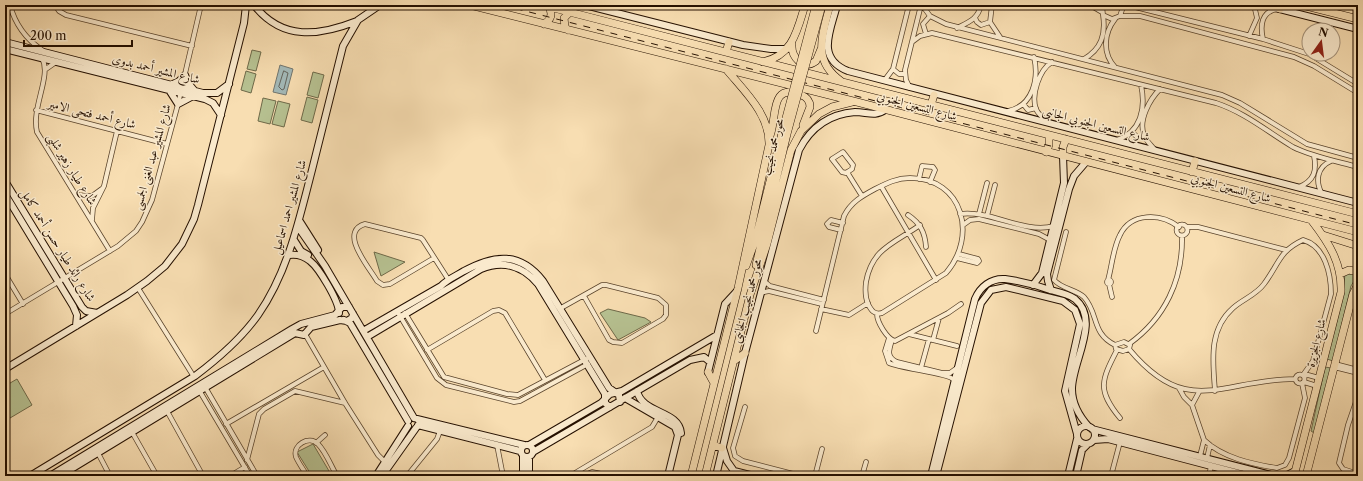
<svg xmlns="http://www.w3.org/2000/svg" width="1363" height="481" viewBox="0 0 1363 481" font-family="'Libre Caslon Text',Amiri,serif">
<rect width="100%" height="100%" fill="#f8deb2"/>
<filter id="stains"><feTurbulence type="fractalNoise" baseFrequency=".005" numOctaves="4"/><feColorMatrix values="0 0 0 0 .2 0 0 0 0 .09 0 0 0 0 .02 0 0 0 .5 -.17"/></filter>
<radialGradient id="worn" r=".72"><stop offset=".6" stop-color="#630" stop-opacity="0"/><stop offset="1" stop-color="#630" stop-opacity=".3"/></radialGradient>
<path fill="#b7c292" stroke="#6e6949" d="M 252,50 L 261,52 L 256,71 L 247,69 Z
M 246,71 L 256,74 L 251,93 L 241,90 Z
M 313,72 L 324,75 L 318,98 L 307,95 Z
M 307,97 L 318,100 L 312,123 L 301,120 Z
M 263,98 L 276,101 L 270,124 L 258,121 Z
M 278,101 L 290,104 L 284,127 L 272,124 Z
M 374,252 L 405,262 L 381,276 Z
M 1350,272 L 1357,276 L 1351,286 L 1333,361 L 1327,359 L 1342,301 L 1345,274 Z
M 608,309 L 645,318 L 651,322 L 618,340 L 600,313 Z
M 1325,367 L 1331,368 L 1314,433 L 1311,431 Z
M 17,379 L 32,405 L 5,421 L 5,386 Z
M 313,444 L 332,476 L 312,476 L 297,452 Z"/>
<path fill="#a3b9b8" stroke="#71756e" d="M 280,65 L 293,69 L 286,95 L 273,92 Z"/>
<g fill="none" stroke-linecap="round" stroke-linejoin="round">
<path stroke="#64645c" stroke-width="1" d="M 284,71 L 288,73 L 284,89 L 282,90 L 279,87 Z"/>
<defs>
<path id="street" d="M 10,5 C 15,24 26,39 42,50
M 55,5 L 59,11 L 66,15 L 192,46
M 922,5 L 930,16 L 946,24 L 1222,95 L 1240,103 L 1307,144 L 1358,158
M 992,5 L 990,22 L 1000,37
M 1090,5 L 1102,12
M 1102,5 L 1103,15 L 1112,19 L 1120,16 L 1122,10 L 1122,5
M 1127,5 L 1263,39 L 1309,54
M 1120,16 L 1140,16 L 1294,57 L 1314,66 L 1358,93
M 975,18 L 977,22 L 981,25 L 990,22
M 957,28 C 969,22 978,19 981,5
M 926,34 L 923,24 L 930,16
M 1249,36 L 1257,18 L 1254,5
M 1263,39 C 1260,26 1261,11 1278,9
M 912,42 L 920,36 L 932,33 L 1216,103 C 1244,112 1268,132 1293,147 C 1313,157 1336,161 1358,167
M 1309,54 L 1358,84
M 42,58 C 52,76 31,107 37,132 L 110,251
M 1084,59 C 1101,49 1106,35 1103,15
M 1115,67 C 1102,53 1104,33 1115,19
M 46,69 L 56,62
M 893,69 L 899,74 L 905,74
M 884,81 L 893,69 L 909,5
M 910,88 L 906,80 L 905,70 L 921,5
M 1024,105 L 1028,110 L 1036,108
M 36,110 L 167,144
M 1008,111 C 1033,106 1039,79 1034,57
M 1047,121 C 1043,118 1038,114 1036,109 C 1031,95 1039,70 1052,62
M 1132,132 L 1137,137 L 1144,135
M 1117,140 C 1141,132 1146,108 1141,85
M 1155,150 C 1151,145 1146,141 1144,135 C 1138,120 1150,99 1160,89
M 843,152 L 853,165 L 852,169 L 846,173 L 842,172 L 832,159 Z
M 847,172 L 862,196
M 919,179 L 922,166 L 933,167 L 935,170 L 930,182
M 881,186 L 936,280
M 1299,187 C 1314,181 1317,171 1314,156
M 1322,194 C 1315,181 1317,167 1331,161
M 76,195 L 92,196 L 103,188
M 960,214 C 992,210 1023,234 1054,226
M 979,214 L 987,183
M 908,215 C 920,223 925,232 926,247
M 987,216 L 995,185
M 92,220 L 93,208 L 104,186 L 117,131
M1176.5 230a5.5 5.5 0 1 1 11 0a5.5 5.5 0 1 1-11 0Z
M 963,225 L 970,220 L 979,219 L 1039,234 L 1052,241
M 1187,227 L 1198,227 L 1286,250
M 841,230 L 829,227 L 827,224 L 831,220 L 843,223
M 1066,232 L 1054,280 C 1062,289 1075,289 1084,297 C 1099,314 1091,333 1115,345
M 434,258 L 390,284 L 383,285 L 377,281 C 369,267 338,232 365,224 L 421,238 L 423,240 L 448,279
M 957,258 L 977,263 L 979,261 L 978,259 L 959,254
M 5,274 L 23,304
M1107 282a2 2 0 1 1 4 0a2 2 0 1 1-4 0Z
M 1108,280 C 1112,266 1113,248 1120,235 C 1131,212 1161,213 1179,227
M 764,281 L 770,286 L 824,300
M 1109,284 L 1112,297
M 138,288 L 194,377
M 760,293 L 769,291 L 822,304
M 561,308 L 602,285 L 606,285 L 658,298 L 666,305 L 666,315 L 663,319 L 622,343 L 613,342 L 609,340 L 584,296
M 821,309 L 849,315 L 868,303
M 397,311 L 437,378 L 446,385 L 514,402 L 520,401 L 588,364
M 405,313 L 444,377 L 507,394 L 518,395 L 586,359
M 5,314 L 118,246 L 136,231 L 142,222 L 152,200 L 178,104 L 201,5
M 877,314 C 877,322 887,339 895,341 L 948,313 L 961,304
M 816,331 L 844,216 C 851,202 862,196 875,189 C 887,183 897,178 910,178 C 963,178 978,236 946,273 L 882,313 C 874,315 871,310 868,304 C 865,297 865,290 866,282 C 872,248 895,243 920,225
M 305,334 L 345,403 L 378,455 L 385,462
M 909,334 L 957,346
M 889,338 L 885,351 L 889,363 C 902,369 949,373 954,380
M 892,340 C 889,350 886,357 897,362 L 942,373 L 950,373 L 957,368
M 933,340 L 939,318
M 1124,342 L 1130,345 L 1129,349 L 1123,351 L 1116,349 L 1115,345 Z
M 1129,344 C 1165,318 1183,280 1182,236
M 1129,349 C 1188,420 1222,379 1295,379
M 427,350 L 493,311 L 499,310 L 505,313 L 545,380
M 1117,350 C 1101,381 1097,390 1120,418
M 1335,364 L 1358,370
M 1334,367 L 1358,373
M 921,368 L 929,339
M1295.5 379a4.5 4.5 0 1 1 9 0a4.5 4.5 0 1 1-9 0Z
M 1304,376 L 1308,375 L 1319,378
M 1304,382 L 1317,386
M 205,387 L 257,476
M 1179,388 L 1184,397 L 1192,405 L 1204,440 C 1223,458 1252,464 1277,468 L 1285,465 L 1289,458 L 1305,398 L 1302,383
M 199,390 L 250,476
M 1215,391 C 1213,362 1208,330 1233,308 C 1243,299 1256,295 1264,284 C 1279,264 1279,251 1303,240 C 1325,246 1331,274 1331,294 L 1313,361 L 1303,375
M 1358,396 L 1348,425 L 1339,463 L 1343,469 L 1358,474
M 1192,405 L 1199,392
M 745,407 L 733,448 L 735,456 L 743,461 L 801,476
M 167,411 L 203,476
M 226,424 L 324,367
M 132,432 L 157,476
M 316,443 L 325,435
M 497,445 L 503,476
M 98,453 L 110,476
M 1200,456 L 1204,440
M 1207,458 L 1210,445
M 247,460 L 259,414 L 264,409 L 295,391 L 345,403
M 230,476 L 245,467
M 307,476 C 304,470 299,464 296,457 C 292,445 309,435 318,444 C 326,452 331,466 337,476
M 407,476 L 437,439 L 440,431
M 570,476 L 652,427 L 658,417
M 583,476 L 592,472 L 611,476
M 815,476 L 822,449
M 862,476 L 866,462
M 1111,476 L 1120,442
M 1209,476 L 1211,466"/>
<path id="secondary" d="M 254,5 C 282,41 319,36 357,21
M 585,5 L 743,45 L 771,49 L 787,49
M 837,5 C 831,30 815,58 848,71 L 1358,203
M 1264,5 L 1358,29
M 5,20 L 9,5
M 5,42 L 203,93 L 217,93 L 229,84
M 5,49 L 205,99 L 213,103 L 221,115
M 185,75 L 188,83 L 194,90
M 171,85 L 179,81 L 185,75
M 169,90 L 178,104 L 193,96
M 5,181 L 82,307 L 86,311 L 97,313
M 5,194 L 73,306 L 77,315 L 76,326
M 299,220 L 318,250
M 298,227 L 325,266 L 414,418
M 294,240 L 301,251 L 308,255
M 289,255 C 296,254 304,256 310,261 C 319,268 339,301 339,313
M 1033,285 L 1042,273 L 1064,183 L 1063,156
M 1051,290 L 1048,281 L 1047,274 L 1069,189 L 1074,176 L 1086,162
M 344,320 L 350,323 L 408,421
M 363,331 L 441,286 C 448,279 456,276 464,271 C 495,254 520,252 543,281 L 609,388 L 619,395 L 620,402
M 367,337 L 481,269 C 503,260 523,266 538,284 L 605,394 L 605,403 L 610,407
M 5,369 L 127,295 L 147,281 L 165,266 L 182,244 L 194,219 L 198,205 L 244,23 L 246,5
M 708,372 L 725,304 L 737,291
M 637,391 C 642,414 679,410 681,433
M 625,398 L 675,427 L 678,435 L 668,476
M 417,419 L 524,445
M 418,425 L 520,451
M1077 435a9 9 0 1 1 18 0a9 9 0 1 1-18 0Z
M 1092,429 L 1275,476
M 1094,440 L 1108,439 L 1249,476
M521 451a6 6 0 1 1 12 0a6 6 0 1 1-12 0Z
M 529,445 L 601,403 L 610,394 L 622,391 L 717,335
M 723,448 L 727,461 L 734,471 L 754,476
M 533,452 L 690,360 L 704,357 L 710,362
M 523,456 L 523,476
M 529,457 L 529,476
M 30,476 L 195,376 C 219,358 241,339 258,315 C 288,272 299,220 312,170 C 322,129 333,87 343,46 L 358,20 L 380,5
M 50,476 L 292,329 L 301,324 L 335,315 L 342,307 L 349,307
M 64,476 L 68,471 L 295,333 L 304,335 L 311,327 L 340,320 L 347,321 L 352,318 L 353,314
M 376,476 L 408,426
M 382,476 L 416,428
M 716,476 L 745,353 L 799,150 C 811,127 829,114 855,112 C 867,112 875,117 885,110
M 931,476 L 975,299 C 980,287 991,278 1005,279 C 1020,281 1036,285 1050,290 C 1058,292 1068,294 1075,299 C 1101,320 1072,362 1072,389 C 1072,403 1079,416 1089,427
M 936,476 L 981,303 L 991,290 L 1006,287 L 1063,301 L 1075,310 L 1080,324 L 1065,391 L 1077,434
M 1068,476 L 1077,439
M 1076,476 L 1082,450 L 1087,445
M 1285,476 L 1295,471"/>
<path id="primary" d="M 470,5 L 857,102 L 1358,232
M 542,5 L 1358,214
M 830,5 C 823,34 811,60 841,81
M 1302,5 L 1358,19
M 1280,9 L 1281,5
M 544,24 C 551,20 553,14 549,7
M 568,30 L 565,27 L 564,18 L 570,12
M 792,44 C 791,57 803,71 816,61 L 821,49
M 726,52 L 729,42
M 763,62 C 793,55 797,31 805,5
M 931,105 L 934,95
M 769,138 C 778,121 768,81 801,95 C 807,97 810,101 810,107 L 803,125
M 1046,152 L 1049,145 L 1049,135
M 1063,156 L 1063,147 L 1066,139
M 1192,172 L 1195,161
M 1323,235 L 1358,246
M 756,265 L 787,134
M 746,266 L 755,241 L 782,133
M 1340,274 L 1349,270 L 1358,272
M 734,361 L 745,353
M 708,372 L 714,383
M 713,445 L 722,448
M 691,476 L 738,288 L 769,145 C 770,114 744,91 726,69
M 705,476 L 750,295 L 767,244 L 791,150 L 801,131 L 819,114 L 832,107 L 852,102
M 1294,476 L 1341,292 C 1342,263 1329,243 1312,221
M 1306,476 L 1353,294 L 1358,284"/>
</defs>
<use href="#street" stroke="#5a442c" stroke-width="5.5"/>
<use href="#secondary" stroke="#251000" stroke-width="8"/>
<use href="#primary" stroke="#251000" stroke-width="8"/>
<use href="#street" stroke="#faeacd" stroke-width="4"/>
<use href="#secondary" stroke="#faeacd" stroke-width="6"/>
<use href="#primary" stroke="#f8deb2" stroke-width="7"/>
<path stroke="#251000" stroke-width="1" stroke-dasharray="7 7" stroke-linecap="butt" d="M 502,5 L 1358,225"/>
<defs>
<path id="primary-bridge" d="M 782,133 L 816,5
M 787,134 L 822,5"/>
</defs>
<use href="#primary-bridge" stroke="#251000" stroke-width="8" stroke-linecap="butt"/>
<use href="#primary-bridge" stroke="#f8deb2" stroke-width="7"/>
</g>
<g text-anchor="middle" stroke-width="3" stroke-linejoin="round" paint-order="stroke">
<g font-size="12" fill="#251000" stroke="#faeacd">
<text transform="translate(156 69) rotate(14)" y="4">شارع المشير أحمد بدوى</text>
<text transform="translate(917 106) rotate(15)" y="4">شارع التسعين الجنوبي</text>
<text transform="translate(92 114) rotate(14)" y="4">شارع أحمد فتحى الامير</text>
<text transform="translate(1096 124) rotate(14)" y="4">شارع التسعين الجنوبي الجانبى</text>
<text transform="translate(773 147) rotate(-76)" y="4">محور محمد نجيب</text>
<text transform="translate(152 157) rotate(-74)" y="4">شارع المشير عبد الغنى الجمسى</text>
<text transform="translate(72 169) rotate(58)" y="4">شارع طيار زهير شلبى</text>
<text transform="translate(1231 188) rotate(15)" y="4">شارع التسعين الجنوبي</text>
<text transform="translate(289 207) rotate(-74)" y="4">شارع المشير احمد اسماعيل</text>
<text transform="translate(58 245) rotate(58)" y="4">شارع رائد طيار حسن أحمد كامل</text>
<text transform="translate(747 301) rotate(-75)" y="4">محور محمد نجيب الجانبى</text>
<text transform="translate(1316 343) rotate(-76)" y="4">شارع الجزيرة</text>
</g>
</g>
<rect width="1363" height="481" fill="none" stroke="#f8deb2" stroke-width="20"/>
<rect x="6" y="6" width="1351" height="469" fill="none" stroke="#251000" stroke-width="2"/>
<rect x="10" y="10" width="1343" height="461" fill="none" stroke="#251000"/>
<g transform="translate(1321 42) rotate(14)"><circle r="19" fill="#faeacd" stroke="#a5937b"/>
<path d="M0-3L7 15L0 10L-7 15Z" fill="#8f2418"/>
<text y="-6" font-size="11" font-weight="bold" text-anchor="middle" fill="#251000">N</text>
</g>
<path d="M24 40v6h108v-6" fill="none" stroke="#251000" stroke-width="2"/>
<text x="30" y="40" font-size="12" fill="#251000" stroke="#faeacd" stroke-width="3" paint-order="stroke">200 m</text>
<rect width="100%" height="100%" filter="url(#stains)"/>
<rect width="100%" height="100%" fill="url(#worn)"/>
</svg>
